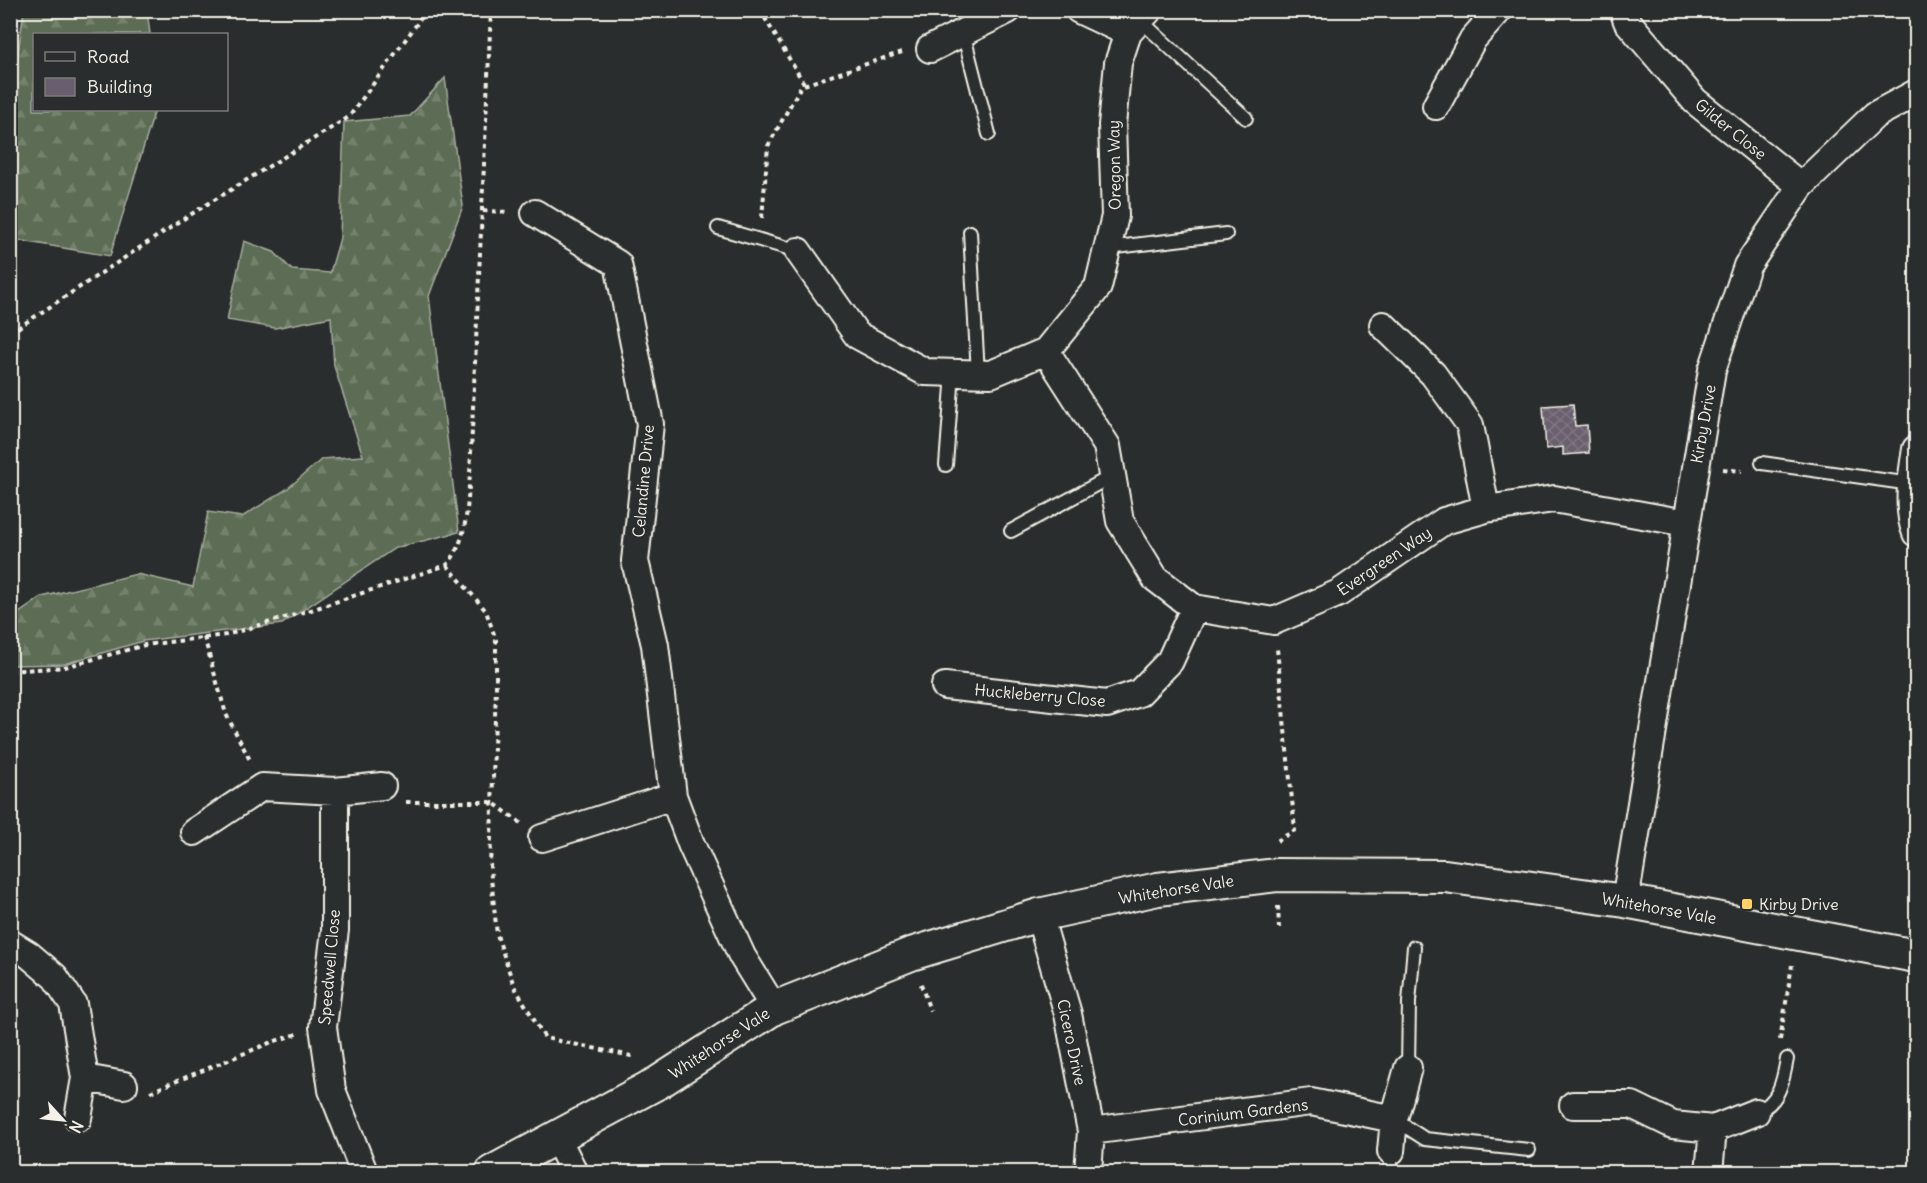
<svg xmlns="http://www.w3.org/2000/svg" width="1927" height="1183" viewBox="0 0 1927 1183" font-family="Delius,sans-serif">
<defs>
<pattern id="forest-firs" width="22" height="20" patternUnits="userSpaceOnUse" patternTransform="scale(1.5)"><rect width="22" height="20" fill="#5c6c54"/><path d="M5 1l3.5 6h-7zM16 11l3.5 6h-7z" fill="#74816d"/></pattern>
<pattern id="building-cross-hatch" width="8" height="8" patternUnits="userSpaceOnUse" patternTransform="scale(1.5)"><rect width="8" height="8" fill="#695e6d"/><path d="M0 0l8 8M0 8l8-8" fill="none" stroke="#7f7682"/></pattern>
</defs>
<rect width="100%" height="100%" fill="#2a2d2e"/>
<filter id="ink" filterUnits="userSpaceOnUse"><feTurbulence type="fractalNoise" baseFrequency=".0167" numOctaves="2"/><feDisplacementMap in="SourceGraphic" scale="12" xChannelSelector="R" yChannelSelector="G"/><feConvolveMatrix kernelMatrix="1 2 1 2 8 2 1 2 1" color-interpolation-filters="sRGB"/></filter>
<g filter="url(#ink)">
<path fill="url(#forest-firs)" stroke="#a8ae9e" stroke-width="1.5" d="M 24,10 L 147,11 L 150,34 L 34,34 L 34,110 L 155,110 L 110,256 L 11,239 L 10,109 Z
M 445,78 L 463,206 L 429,296 L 459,532 L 395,548 L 282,624 L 143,641 L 64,664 L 11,665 L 11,607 L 19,613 L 42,597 L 137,574 L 193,587 L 208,512 L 242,517 L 287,489 L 322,459 L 363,456 L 334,366 L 331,317 L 275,328 L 227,320 L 244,241 L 274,252 L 292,270 L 330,273 L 340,238 L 344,122 L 410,116 Z"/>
<path fill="url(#building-cross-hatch)" stroke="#f4f1e8" stroke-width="1.5" d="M 1573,404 L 1575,426 L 1587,425 L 1589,453 L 1563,455 L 1563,447 L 1546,449 L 1543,406 Z"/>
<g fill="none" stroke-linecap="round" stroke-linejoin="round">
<defs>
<path id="service" d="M 1139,19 L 1246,118
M 963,32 L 989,134
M 718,228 L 798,251
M 970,232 L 978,374
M 1108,248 L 1226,234
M 1762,463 L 1911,484
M 946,465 L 953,373
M 1011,531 L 1112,476
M 1408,1068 L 1409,1002 L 1414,947
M 1756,1112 C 1779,1103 1783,1082 1787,1059
M 1394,1119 L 1425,1139 L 1529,1150
M 1391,1151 L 1391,1172"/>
<path id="minor" d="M 1079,10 L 1128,33
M 1623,10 L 1627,21 L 1695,101 L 1801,186
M 930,49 L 1008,10
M 1436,106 L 1473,39 L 1499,10
M 535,213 L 618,264 L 650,424 L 635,561 L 655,645 L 673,796 L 691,844 L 742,956 L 774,1008
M 798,251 L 857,335 L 925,372 L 991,374 L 1046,351 L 1098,287 L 1115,216 L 1112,125 L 1118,63 L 1128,33 L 1149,10
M 1383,325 L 1433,374 L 1470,425 L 1486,509
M 1046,351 L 1107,446 L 1120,521 L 1155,578 L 1194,608 L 1274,621 L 1339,593 L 1444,521 L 1486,509 L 1554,499 L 1686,523
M 1916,449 C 1912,473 1906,510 1916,533
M 945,686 L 1107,704 L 1139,693 L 1170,661 L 1194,608
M 335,791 L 335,930 L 323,1027 L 332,1090 L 364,1172
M 194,832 L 262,787 L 335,791 L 382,786
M 542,838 L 673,796
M 1625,901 L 1712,370 L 1747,266 L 1801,186 L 1875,115 L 1916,93
M 1039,915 L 1068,1014 L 1091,1131 L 1088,1172
M 10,943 L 28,954 L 55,977 L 73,1004 L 85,1078 L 78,1118
M 85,1078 L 124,1085
M 1573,1105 L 1632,1105 L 1673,1125 L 1713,1129 L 1756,1112
M 1091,1131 L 1311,1102 L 1394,1119
M 556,1136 L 574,1172
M 1391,1151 L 1394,1119 L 1408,1068
M 1709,1172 L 1713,1129"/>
<path id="tertiary" d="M 492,1172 L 659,1082 L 774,1008 L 911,954 L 1039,915 L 1158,889 L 1277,875 L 1445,876 L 1625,901 L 1916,956"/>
</defs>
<use href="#service" stroke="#f4f1e8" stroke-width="16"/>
<use href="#minor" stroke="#f4f1e8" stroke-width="30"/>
<use href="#tertiary" stroke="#f4f1e8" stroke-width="36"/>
<path stroke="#f4f1e8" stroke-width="4" stroke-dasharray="4.5 4.5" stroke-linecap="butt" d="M 760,10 L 805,85
M 483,211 L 509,212
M 762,218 L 768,146 L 801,86 L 902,52
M 10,333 L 185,218 L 349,117 L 427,10
M 1723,469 L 1742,471
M 447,565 L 486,611 L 496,640 L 496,687 L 490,868 L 497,935 L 514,986 L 545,1038 L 636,1057
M 204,637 L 226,714 L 251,762
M 10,671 L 65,667 L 145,645 L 226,635 L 308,611 L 447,565 C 468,541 467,504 470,474 L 491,10
M 406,802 L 492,802 L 521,823
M 1277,841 L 1295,830 L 1277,649
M 1278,906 L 1279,928
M 921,984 L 930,1011
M 1780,1040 L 1792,965
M 150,1092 L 272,1042 L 297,1034"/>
<use href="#service" stroke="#2a2d2e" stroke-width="12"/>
<use href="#minor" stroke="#2a2d2e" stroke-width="26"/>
<use href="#tertiary" stroke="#2a2d2e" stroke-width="32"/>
</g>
</g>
<rect fill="#ffd166" stroke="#2a2d2e" stroke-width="2" x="1741" y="898" width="12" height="12" rx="3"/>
<g text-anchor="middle" stroke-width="4.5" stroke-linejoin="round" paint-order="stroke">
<g font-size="16" fill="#f4f1e8" stroke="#2a2d2e">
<text transform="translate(1731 129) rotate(39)" y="6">Gilder Close</text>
<text transform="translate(1114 165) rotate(-91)" y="6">Oregon Way</text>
<text transform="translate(1703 424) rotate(-80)" y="6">Kirby Drive</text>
<text transform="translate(643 481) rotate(-85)" y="6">Celandine Drive</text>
<text transform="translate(1384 561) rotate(-34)" y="6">Evergreen Way</text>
<text transform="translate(1040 695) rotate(5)" y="6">Huckleberry Close</text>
<text transform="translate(1176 889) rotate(-9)" y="6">Whitehorse Vale</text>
<text transform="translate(1659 908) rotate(10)" y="6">Whitehorse Vale</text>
<text transform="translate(329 967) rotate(-85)" y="6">Speedwell Close</text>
<text transform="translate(1072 1042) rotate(78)" y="6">Cicero Drive</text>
<text transform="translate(719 1043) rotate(-33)" y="6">Whitehorse Vale</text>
<text transform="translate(1243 1112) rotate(-7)" y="6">Corinium Gardens</text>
</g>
<g font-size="16" fill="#f4f1e8" stroke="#2a2d2e" text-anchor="start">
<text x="1759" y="910">Kirby Drive</text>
</g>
</g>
<rect width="1927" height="1183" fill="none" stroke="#2a2d2e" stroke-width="36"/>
<rect x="18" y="18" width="1891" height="1147" fill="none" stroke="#f4f1e8" stroke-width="2" filter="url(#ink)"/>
<rect x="33" y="33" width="195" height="78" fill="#2a2d2e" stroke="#7b7b78" stroke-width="1.5"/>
<rect x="45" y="52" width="30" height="9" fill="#2a2d2e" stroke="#7b7b78" stroke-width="1.5"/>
<text x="87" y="63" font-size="18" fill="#f4f1e8">Road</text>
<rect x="45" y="78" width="30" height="18" fill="#695e6d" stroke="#7b7b78" stroke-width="1.5"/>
<text x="87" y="93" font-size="18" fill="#f4f1e8">Building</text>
<g transform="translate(63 1120) rotate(117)" stroke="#2a2d2e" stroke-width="4.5" paint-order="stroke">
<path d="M0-4.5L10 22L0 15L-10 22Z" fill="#f4f1e8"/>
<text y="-9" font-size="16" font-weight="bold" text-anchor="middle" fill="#f4f1e8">N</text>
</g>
</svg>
